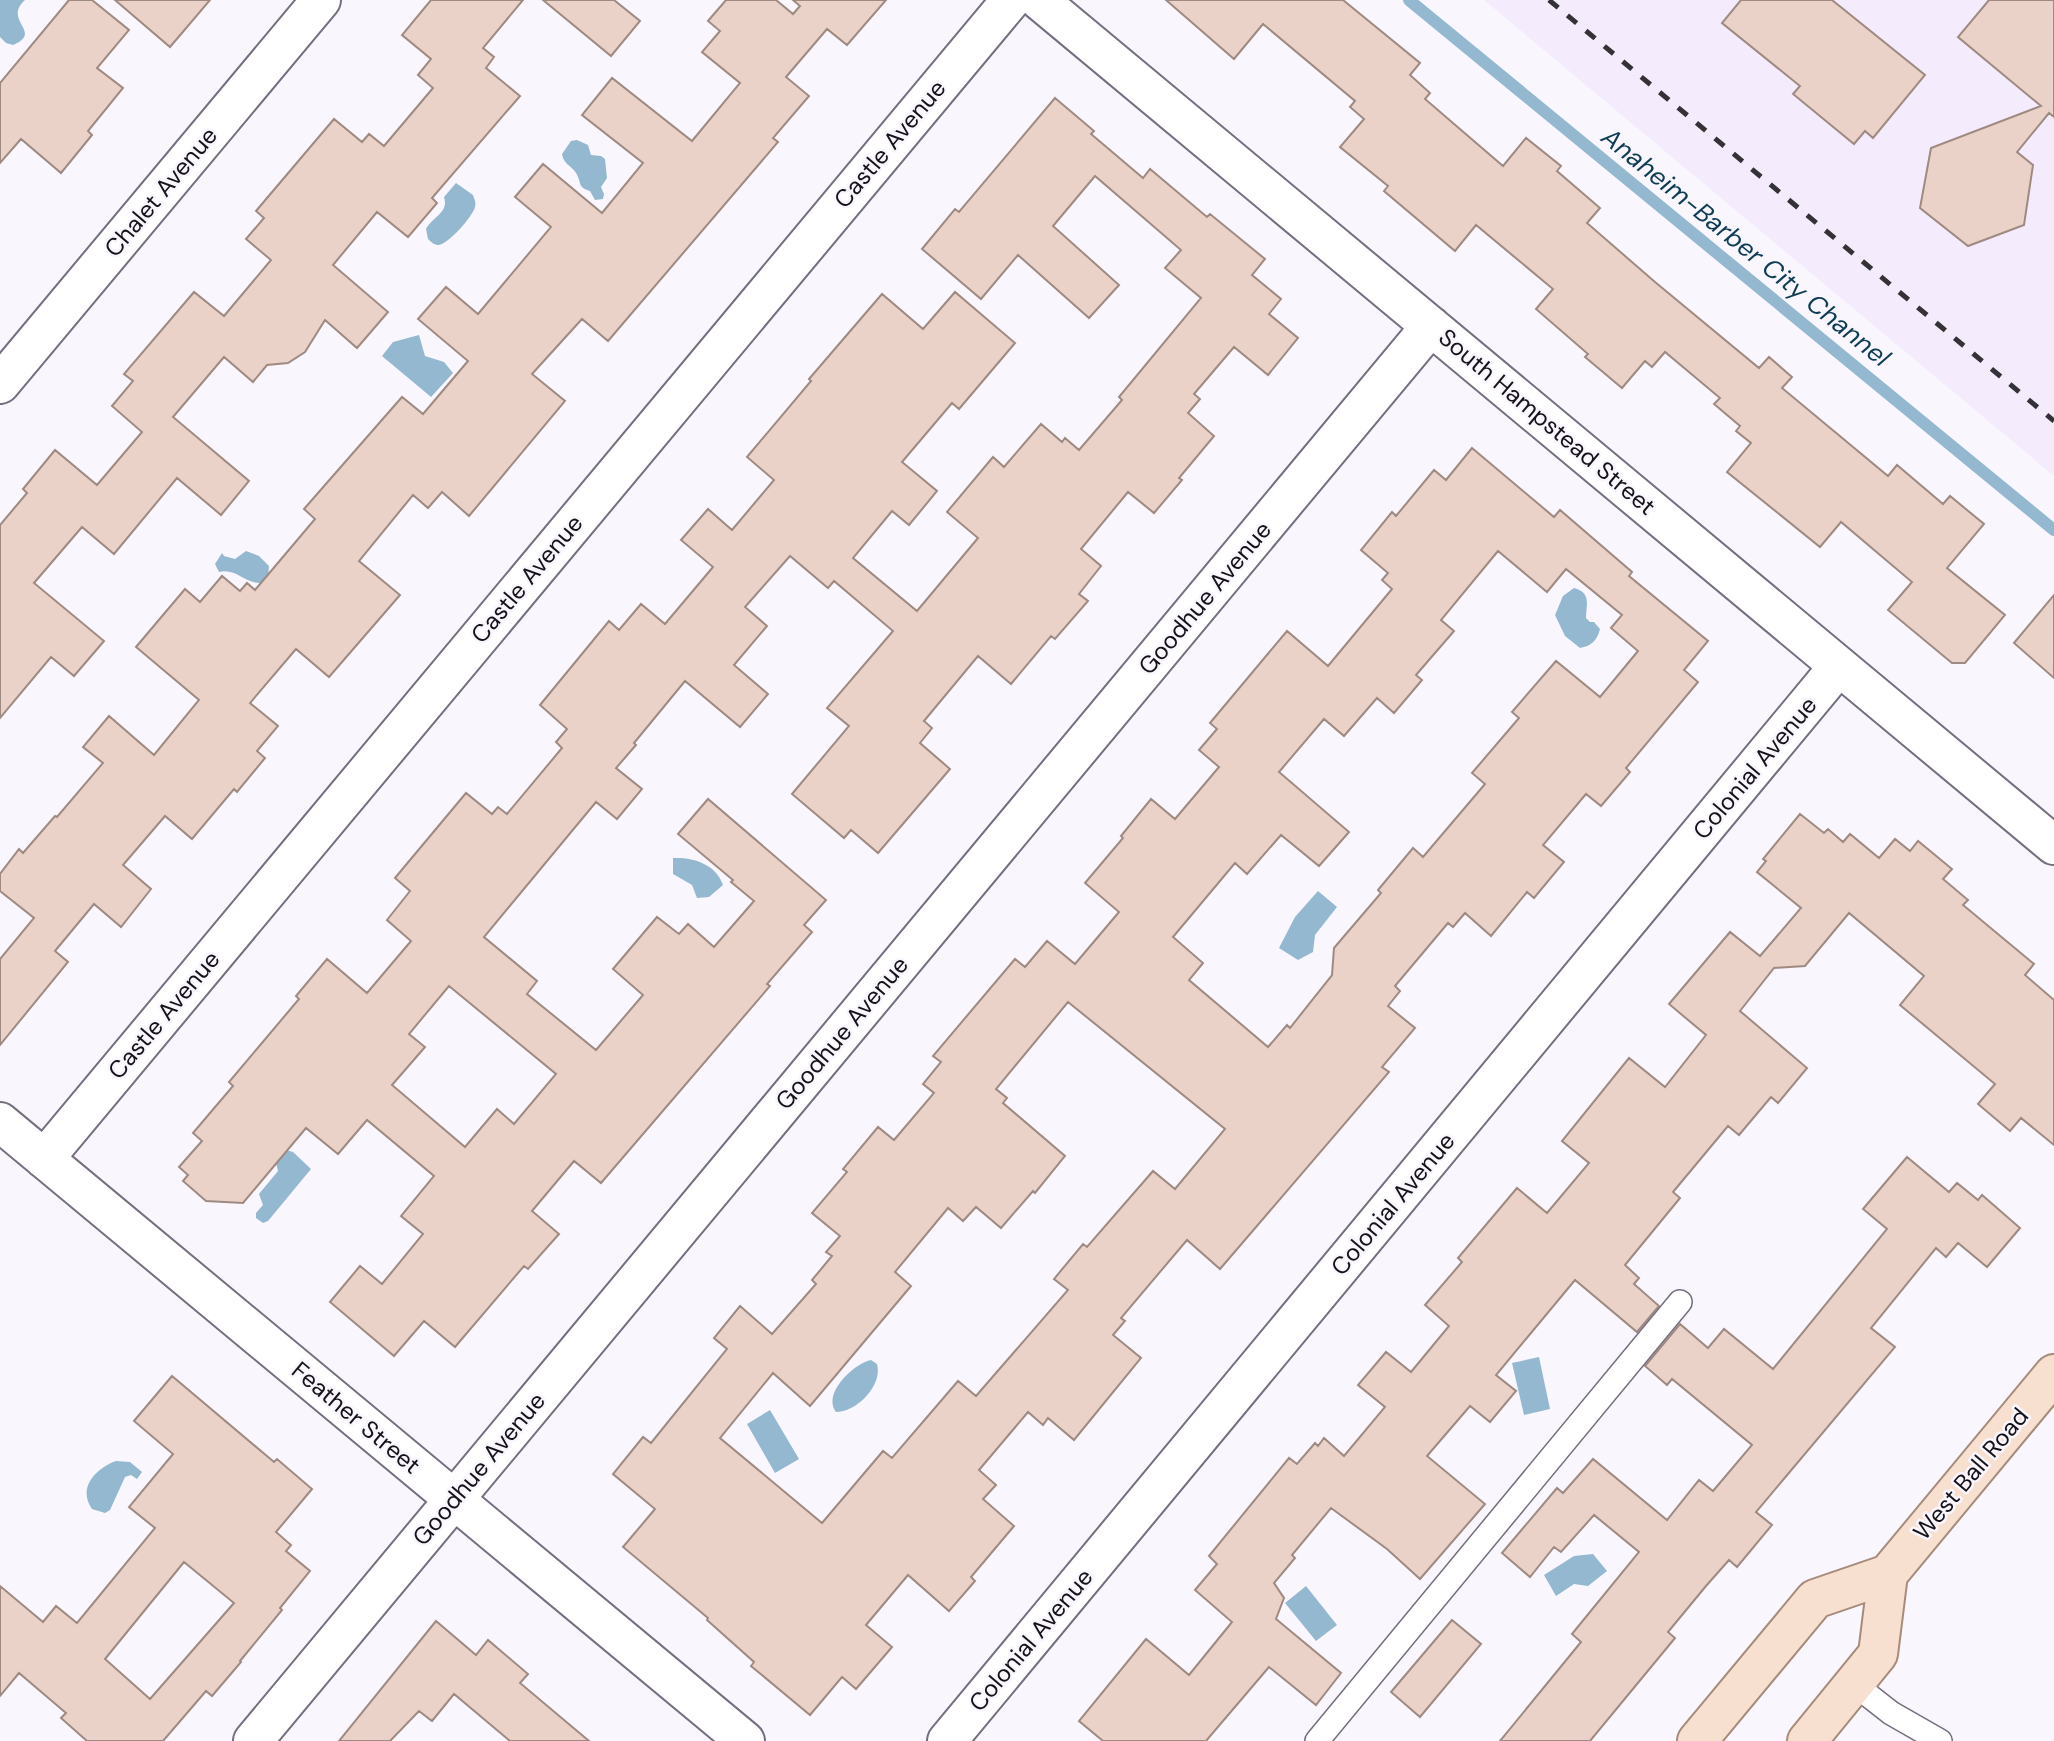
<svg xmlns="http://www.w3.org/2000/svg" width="2054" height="1741" viewBox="0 0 2054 1741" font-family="'DM Sans',sans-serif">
<rect width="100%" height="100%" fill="#f9f6fe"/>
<path fill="#f4ecfd" d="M 1484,0 L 2054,0 L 2054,476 Z"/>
<path fill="#94b8d0" d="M 0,0 L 25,0 C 2,21 44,32 13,45 L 6,43 L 0,37 Z
M 577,140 L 588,145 L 591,155 L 601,156 L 605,159 L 607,178 L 601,187 L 604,194 L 603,199 L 595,200 L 590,191 C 577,187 582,183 576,173 C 571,165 564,165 562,154 L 571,141 Z
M 456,183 L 473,195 C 475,201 476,201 475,207 C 473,216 448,245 438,245 C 434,245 430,241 428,239 L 426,229 C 433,216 449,213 444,197 Z
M 419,335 L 425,356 L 444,362 L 453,373 L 431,397 L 382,356 L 393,342 Z
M 246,551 L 259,556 L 269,566 L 268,577 L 260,583 C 244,583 236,568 219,572 L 215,564 L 222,553 L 224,556 L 235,559 Z
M 1574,588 C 1592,593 1586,605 1586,618 L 1590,622 L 1594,622 L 1600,629 C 1597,641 1591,646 1580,648 L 1565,636 L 1555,615 L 1563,596 Z
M 673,858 C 693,857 716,864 723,885 L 709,897 L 697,898 L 692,885 L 673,874 Z
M 1318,891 L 1337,907 L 1315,935 L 1313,952 L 1298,960 L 1279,948 L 1295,917 Z
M 286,1150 L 293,1152 L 311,1169 L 268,1221 L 263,1223 L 256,1218 L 256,1213 L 263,1205 L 259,1194 L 278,1171 L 276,1163 Z
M 1539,1357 L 1550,1409 L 1524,1415 L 1512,1363 Z
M 871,1360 L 877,1364 C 883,1385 857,1412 836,1412 C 822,1394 853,1364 871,1360 Z
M 770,1410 L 799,1459 L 775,1473 L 747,1424 Z
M 116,1461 L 130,1462 L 142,1472 L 137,1479 L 131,1475 L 125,1477 L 110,1510 L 105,1513 L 92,1509 C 77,1488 96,1468 116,1461 Z
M 1593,1554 L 1607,1571 L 1588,1586 L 1574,1584 L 1556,1596 L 1544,1575 L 1574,1556 Z
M 1306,1586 L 1337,1625 L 1316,1641 L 1285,1603 Z"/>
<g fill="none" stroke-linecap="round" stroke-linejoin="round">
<path stroke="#94b8d0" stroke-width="12" d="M 1409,0 L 2054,530"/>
</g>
<path fill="#ead2c9" stroke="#9f8a82" stroke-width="2" fill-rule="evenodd" d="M 69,0 L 92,0 L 129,30 L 97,68 L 123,88 L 88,131 L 92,135 L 61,173 L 21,139 L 0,163 L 0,83 Z
M 115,0 L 210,0 L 170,47 Z
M 431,0 L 523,0 L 483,48 L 494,57 L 486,68 L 520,96 L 432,198 L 437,203 L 408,237 L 377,212 L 333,265 L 388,312 L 357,348 L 325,320 L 305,352 L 288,363 L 267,365 L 253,382 L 224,357 L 173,417 L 249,481 L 221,515 L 177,478 L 114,554 L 82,527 L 34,583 L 104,641 L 74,676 L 51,657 L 0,718 L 0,525 L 27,493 L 23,489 L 55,450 L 97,485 L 142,432 L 112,406 L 133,381 L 124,374 L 194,292 L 224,316 L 271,260 L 246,239 L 264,218 L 256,211 L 334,119 L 362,142 L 369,134 L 384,146 L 433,88 L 418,75 L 431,59 L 402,35 Z
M 543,0 L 614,0 L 640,21 L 611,56 Z
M 726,0 L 776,0 L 793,14 L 800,6 L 793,0 L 886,0 L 847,45 L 827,29 L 786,77 L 809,96 L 773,138 L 778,142 L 608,341 L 582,319 L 532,374 L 565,401 L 469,516 L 442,492 L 428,508 L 413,495 L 359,561 L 400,595 L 329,677 L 296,649 L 250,703 L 278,726 L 257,751 L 265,758 L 237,792 L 234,789 L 192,839 L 165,816 L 123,865 L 151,889 L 121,927 L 94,904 L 55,951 L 68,962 L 0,1045 L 0,959 L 34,918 L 0,891 L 0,874 L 19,849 L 23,853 L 55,816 L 57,817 L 103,763 L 83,747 L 109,716 L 154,755 L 199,700 L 136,647 L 185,589 L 200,602 L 222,576 L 240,591 L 247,583 L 255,590 L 315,519 L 304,509 L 402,397 L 423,414 L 468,361 L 418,319 L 446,287 L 478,314 L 551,227 L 515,197 L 543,164 L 602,213 L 643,163 L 582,115 L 612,78 L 692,141 L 740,83 L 702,52 L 720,31 L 708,21 Z
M 1166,0 L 1343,0 L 1420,63 L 1410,75 L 1430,93 L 1425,99 L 1503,166 L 1526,138 L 1561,166 L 1557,171 L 1600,208 L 1587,223 L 1655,282 L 1759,368 L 1769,357 L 1792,377 L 1782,388 L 1888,476 L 1897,465 L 1943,504 L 1950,496 L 1984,524 L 1947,568 L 2005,615 L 1965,663 L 1952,663 L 1888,610 L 1912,582 L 1841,522 L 1820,547 L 1727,472 L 1751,443 L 1736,431 L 1740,426 L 1714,404 L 1720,398 L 1665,352 L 1652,367 L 1645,361 L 1622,388 L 1585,357 L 1588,354 L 1536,309 L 1553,289 L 1476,225 L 1455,251 L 1384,191 L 1388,186 L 1340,147 L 1364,119 L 1350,107 L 1355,101 L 1263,24 L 1234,59 Z
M 1741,0 L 1832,0 L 1925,75 L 1873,138 L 1865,131 L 1854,144 L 1793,94 L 1800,86 L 1722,23 Z
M 1989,0 L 2054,0 L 2054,117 L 2049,113 L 2017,152 L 2033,165 L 2024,225 L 1968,246 L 1920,208 L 1931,148 L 2041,106 L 1958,37 Z
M 1055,98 L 1094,131 L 1091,134 L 1143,178 L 1150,169 L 1207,217 L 1210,214 L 1265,259 L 1252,275 L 1281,299 L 1269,314 L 1298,338 L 1268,375 L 1234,347 L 1194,394 L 1200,399 L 1188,413 L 1214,436 L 1179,478 L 1182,480 L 1154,513 L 1128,492 L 1081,549 L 1101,566 L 1079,594 L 1088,601 L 1055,639 L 1051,636 L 1011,684 L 978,656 L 924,721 L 932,728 L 920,743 L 950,769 L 878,853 L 851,830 L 844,838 L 792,794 L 849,726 L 827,708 L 893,631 L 834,581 L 828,588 L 790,556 L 745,607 L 767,626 L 734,665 L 768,694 L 740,727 L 685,681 L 634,743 L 636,745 L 616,768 L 642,789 L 617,819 L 596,802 L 484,937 L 537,981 L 527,994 L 596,1050 L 643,995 L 613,969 L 657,917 L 679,934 L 688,924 L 714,947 L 754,901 L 731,882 L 733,880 L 678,834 L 708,799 L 826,900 L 804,925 L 812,932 L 767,984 L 770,986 L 601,1183 L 574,1161 L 532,1211 L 559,1234 L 528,1269 L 524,1266 L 455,1347 L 424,1321 L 394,1356 L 330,1302 L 360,1266 L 382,1284 L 423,1234 L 401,1216 L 434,1176 L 367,1120 L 338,1154 L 306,1128 L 243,1203 L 206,1201 L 183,1181 L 188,1175 L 179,1167 L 202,1141 L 193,1133 L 233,1086 L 229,1082 L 299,999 L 296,996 L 327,959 L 367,993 L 411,941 L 387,920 L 410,891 L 395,878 L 466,793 L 492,814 L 498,807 L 507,814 L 562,748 L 556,742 L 567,729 L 540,705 L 609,621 L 619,630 L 641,604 L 665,624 L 713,567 L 681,540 L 708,509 L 732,530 L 774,480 L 747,457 L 811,381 L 809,379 L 882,294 L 923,329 L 955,292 L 1015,343 L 959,409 L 952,403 L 902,462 L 937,491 L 909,525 L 892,511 L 853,558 L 917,611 L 978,538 L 947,512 L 993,457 L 1004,467 L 1041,424 L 1062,442 L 1065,438 L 1079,450 L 1122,400 L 1119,397 L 1201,298 L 1165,268 L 1181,250 L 1095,176 L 1053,226 L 1119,285 L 1089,318 L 1018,255 L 981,299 L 922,249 L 955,209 L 959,212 ZM 449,986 L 556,1074 L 514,1124 L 497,1109 L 465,1147 L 392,1085 L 425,1047 L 409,1034 Z
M 1472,448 L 1554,517 L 1560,510 L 1632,572 L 1629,576 L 1708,641 L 1684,670 L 1698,682 L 1626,768 L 1630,772 L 1601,806 L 1586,794 L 1543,845 L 1564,862 L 1534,898 L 1527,892 L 1491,936 L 1465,913 L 1453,927 L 1448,923 L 1395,986 L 1400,991 L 1388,1006 L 1415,1028 L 1382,1067 L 1389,1072 L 1220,1269 L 1187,1240 L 1121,1318 L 1125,1321 L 1113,1335 L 1141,1358 L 1074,1440 L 1048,1418 L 1043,1425 L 1028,1412 L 979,1470 L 996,1485 L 983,1499 L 1014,1526 L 971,1577 L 975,1581 L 949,1611 L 908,1575 L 866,1625 L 892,1647 L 856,1689 L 842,1677 L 810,1715 L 751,1666 L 754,1662 L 707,1620 L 708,1618 L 623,1547 L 655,1509 L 613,1474 L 643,1437 L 651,1443 L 727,1349 L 714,1338 L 740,1306 L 772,1334 L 816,1284 L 812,1280 L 832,1256 L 826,1252 L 840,1236 L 812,1213 L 847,1172 L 843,1169 L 878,1127 L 894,1140 L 934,1093 L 923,1084 L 941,1062 L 933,1056 L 1015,959 L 1025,967 L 1047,941 L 1075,964 L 1119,912 L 1085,883 L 1123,838 L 1121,836 L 1151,799 L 1175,819 L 1219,767 L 1199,750 L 1217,729 L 1210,723 L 1287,631 L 1328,666 L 1392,589 L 1382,580 L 1388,573 L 1361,550 L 1392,512 L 1396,516 L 1434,470 L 1446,480 ZM 1498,551 L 1547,592 L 1566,569 L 1622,615 L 1611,628 L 1638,651 L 1600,697 L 1556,661 L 1512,712 L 1519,718 L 1472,773 L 1485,784 L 1423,857 L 1413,848 L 1378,890 L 1381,893 L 1334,948 L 1332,975 L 1290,1028 L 1287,1025 L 1268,1047 L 1189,980 L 1203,963 L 1173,937 L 1235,863 L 1247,874 L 1281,835 L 1319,866 L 1349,832 L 1279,772 L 1324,719 L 1344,736 L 1377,698 L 1394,713 L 1422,680 L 1416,675 L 1454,631 L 1441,620 ZM 1068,1002 L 1225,1129 L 1175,1189 L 1153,1171 L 1087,1247 L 1083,1244 L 1054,1279 L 1068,1290 L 976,1396 L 958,1381 L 892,1458 L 883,1451 L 822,1523 L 720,1438 L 773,1373 L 810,1406 L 911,1286 L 895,1272 L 948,1208 L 963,1221 L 976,1207 L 1001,1228 L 1033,1191 L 1035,1193 L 1065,1156 L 1003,1103 L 1007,1098 L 996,1089 Z
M 2054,595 L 2054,678 L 2014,643 Z
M 1800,814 L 1824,833 L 1828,829 L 1843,842 L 1850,834 L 1879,858 L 1895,839 L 1910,851 L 1918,841 L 1952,869 L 1943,879 L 1968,900 L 1963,905 L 2034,964 L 2025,975 L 2054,1000 L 2054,1145 L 2021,1118 L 2010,1131 L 1978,1104 L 1995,1084 L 1900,1005 L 1924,976 L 1849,913 L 1805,966 L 1774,968 L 1740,1011 L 1807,1068 L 1778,1103 L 1771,1097 L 1739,1135 L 1728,1126 L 1673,1192 L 1680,1198 L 1625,1265 L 1639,1278 L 1634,1284 L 1659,1306 L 1637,1332 L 1575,1280 L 1496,1375 L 1516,1391 L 1490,1422 L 1470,1406 L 1427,1456 L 1485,1504 L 1420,1579 L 1387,1549 L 1331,1508 L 1292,1555 L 1295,1558 L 1274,1583 L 1284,1598 L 1276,1619 L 1341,1673 L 1316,1705 L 1269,1667 L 1206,1741 L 1103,1741 L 1079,1721 L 1146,1639 L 1189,1675 L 1232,1622 L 1195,1590 L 1217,1564 L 1209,1556 L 1289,1458 L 1297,1464 L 1315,1443 L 1318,1446 L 1324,1438 L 1344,1456 L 1385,1407 L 1358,1385 L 1386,1352 L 1411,1372 L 1449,1326 L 1425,1305 L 1462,1262 L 1458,1258 L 1517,1188 L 1547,1213 L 1589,1163 L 1562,1141 L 1629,1058 L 1665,1087 L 1706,1035 L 1669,1004 L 1730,932 L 1760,956 L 1801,908 L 1757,872 L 1766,861 L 1763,859 Z
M 1907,1157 L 1949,1192 L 1957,1183 L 1978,1200 L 1982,1195 L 2020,1228 L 1987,1267 L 1958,1243 L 1946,1257 L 1936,1248 L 1871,1328 L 1895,1347 L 1756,1512 L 1772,1525 L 1737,1567 L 1729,1560 L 1706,1586 L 1668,1632 L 1675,1638 L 1590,1741 L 1500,1741 L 1581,1642 L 1572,1634 L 1639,1552 L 1594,1515 L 1561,1552 L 1554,1547 L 1530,1577 L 1502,1553 L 1557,1488 L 1563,1493 L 1593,1459 L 1667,1520 L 1699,1480 L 1713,1491 L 1752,1445 L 1672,1379 L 1667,1385 L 1645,1366 L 1680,1324 L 1708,1348 L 1724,1329 L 1773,1369 L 1887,1229 L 1863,1209 Z
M 172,1376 L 274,1462 L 277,1459 L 312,1489 L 276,1532 L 291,1545 L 286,1551 L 310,1571 L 280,1608 L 282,1610 L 240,1661 L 241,1662 L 212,1696 L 206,1691 L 163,1741 L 87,1741 L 61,1718 L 66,1713 L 19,1673 L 0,1696 L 0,1586 L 43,1622 L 56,1606 L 77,1623 L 155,1528 L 129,1507 L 173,1454 L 134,1421 ZM 184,1562 L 234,1603 L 150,1699 L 105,1659 Z
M 1452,1620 L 1481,1644 L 1420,1717 L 1391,1692 Z
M 436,1621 L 476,1655 L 488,1640 L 528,1674 L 520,1683 L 589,1741 L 510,1741 L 454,1694 L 432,1721 L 419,1711 L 390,1741 L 339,1741 Z"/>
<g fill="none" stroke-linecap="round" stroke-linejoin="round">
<defs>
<path id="service" d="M 1854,1684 L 1891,1713 L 1940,1741
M 1317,1741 L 1680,1302"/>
<path id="minor" d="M 1039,0 L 2054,845
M 0,384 L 321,0
M 0,1122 L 745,1741
M 44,1159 L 1011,0
M 253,1741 L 1431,326
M 947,1741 L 1839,666"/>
<path id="primary" d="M 1697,1741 L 1815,1599 L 1888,1574 L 2054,1374
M 1807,1741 L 1878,1654 L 1888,1574"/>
</defs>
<use href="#service" stroke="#756e7f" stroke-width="26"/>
<use href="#minor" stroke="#756e7f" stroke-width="42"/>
<use href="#primary" stroke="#a68b7b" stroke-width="42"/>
<use href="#service" stroke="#fff" stroke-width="23"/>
<use href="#minor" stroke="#fff" stroke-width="38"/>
<use href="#primary" stroke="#f8e0d0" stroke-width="38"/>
<path stroke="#343137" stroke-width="5" stroke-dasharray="12 12" stroke-linecap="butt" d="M 1549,0 L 2054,421"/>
</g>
<g text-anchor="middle" stroke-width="5" stroke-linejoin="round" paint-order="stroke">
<g font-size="24" fill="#151218" stroke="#f9f6fe">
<text transform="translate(890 144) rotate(-50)" y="8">Castle Avenue</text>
<text transform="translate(161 192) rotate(-50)" y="8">Chalet Avenue</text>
<text transform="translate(1547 422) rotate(40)" y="8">South Hampstead Street</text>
<text transform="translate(527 579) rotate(-50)" y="8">Castle Avenue</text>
<text transform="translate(1205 598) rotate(-50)" y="8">Goodhue Avenue</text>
<text transform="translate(1755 768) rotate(-50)" y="8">Colonial Avenue</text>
<text transform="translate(164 1015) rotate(-50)" y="8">Castle Avenue</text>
<text transform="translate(842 1033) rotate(-50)" y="8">Goodhue Avenue</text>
<text transform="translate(1393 1204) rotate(-50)" y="8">Colonial Avenue</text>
<text transform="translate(356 1418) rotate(40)" y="8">Feather Street</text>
<text transform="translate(479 1469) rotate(-50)" y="8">Goodhue Avenue</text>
<text transform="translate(1971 1474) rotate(-50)" y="8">West Ball Road</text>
<text transform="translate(1031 1640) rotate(-50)" y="8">Colonial Avenue</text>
</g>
<g font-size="26" font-style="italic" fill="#0e3c55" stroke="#f9f6fe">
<text transform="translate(1746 247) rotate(39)" y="9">Anaheim-Barber City Channel</text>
</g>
</g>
</svg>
